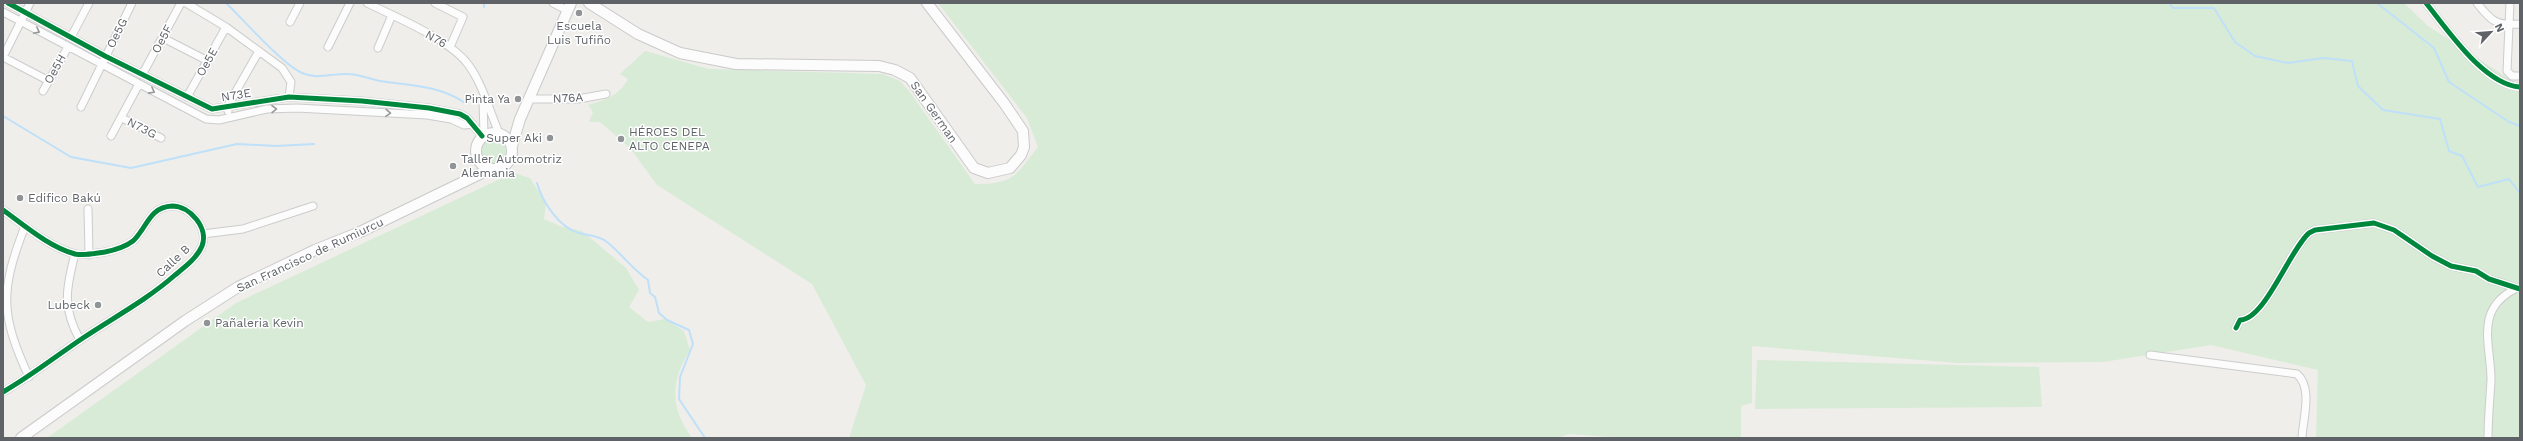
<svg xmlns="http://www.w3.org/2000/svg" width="2523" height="441" viewBox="0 0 2523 441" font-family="'Work Sans',sans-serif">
<rect width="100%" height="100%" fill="#efeeea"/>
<path fill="#d8ebd6" d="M 938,3 L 2404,3 L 2428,26 L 2520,86 L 2520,438 L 2316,438 L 2318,370 L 2211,345 L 2103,362 L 1957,363 L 1752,346 L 1752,403 L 1741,406 L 1741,438 L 1626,438 L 1569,434 L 1557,438 L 849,438 L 866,385 L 812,284 L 657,185 L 630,148 L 600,122 L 589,122 L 593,112 L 588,105 C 605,100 619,96 628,79 L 620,74 L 645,51 L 709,69 L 883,74 L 900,81 L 909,91 L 975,184 C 1014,184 1015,176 1038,147 L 1027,118 Z
M480 152a13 13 0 1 1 26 0a13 13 0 1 1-26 0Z
M 511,172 L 530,178 L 546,203 L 544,219 L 562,227 L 582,231 L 626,268 L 639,290 L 629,307 L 648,322 L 665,319 L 684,331 L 690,350 C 670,382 670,408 692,438 L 47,438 L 236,303 L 500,179 Z
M 1757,360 L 2039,367 L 2042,407 L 1755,409 Z"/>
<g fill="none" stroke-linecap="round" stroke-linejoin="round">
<path stroke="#bfe0f9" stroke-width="2" d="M 226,3 C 244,20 283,65 302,73 C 318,80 332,73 348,74 C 359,74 369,79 380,81 C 410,86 439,85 465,103
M 484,3 L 484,7
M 2169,3 L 2173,8 L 2214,8 L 2235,42 L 2255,56 L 2288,63 L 2323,58 L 2352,61 L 2358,86 L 2383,110 L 2440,119 L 2449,151 L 2462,156 L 2478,187 L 2509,179 L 2520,193
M 2377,3 L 2434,48 L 2449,82 L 2509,122 L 2520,126
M 3,116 L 71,157 L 131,168 L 237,144 L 276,146 L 314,144
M 537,183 C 542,201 559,228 579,233 C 589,236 598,235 607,242 C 622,254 632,269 648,280 L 650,293 L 655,297 L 659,313 L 667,320 L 689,330 L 693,344 L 680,377 L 679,399 L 705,438"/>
<defs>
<path id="minor" d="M 8,3 L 105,56 L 212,109 L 289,97 L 362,101 L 429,108 L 460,114 L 467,118 L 482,136
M 186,3 L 226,27 L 282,68 L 291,82 L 289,97
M 367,3 C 396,17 448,39 467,63 C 482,82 489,110 499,133
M 435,3 L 463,17 L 450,47
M 553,3 L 567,10
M 2426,3 C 2447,29 2484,85 2520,87
M 2477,3 C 2491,21 2496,26 2520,24
M 2510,3 L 2507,71 L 2512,76 L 2520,76
M 3,12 L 206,119 L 219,120 L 267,109 L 297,108 L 427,115 L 451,119 L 464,125 L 473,124
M 290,22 L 300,3
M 71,37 L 89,3
M 163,38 L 208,61
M 328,47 L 350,3
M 378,48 L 392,15
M 3,57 L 30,3
M 3,57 L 49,81
M 142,75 L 181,3
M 43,91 L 68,47
M 187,97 L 226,27
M 530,99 L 578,99 L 606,94
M 483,101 L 484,135
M 81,107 L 132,3
M 228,111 L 227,107 L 259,51
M 122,118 L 161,138
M 111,136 L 139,84
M 88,209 L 89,255
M 3,210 C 24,225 49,247 75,254 C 85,256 96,253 105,252 C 115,250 125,247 133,241 C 147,228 149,207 172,206 C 190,206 209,228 202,246 C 197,258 185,267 175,275 C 148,299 113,318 83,338 C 56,356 31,376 3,392
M 25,226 C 0,291 0,314 29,377
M 203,234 L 243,229 L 313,206
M 75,254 C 66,288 62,308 80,340
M 2236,328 L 2240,320 C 2265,320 2290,249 2309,233 L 2315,230 L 2374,223 L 2394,230 L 2432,256 L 2451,266 L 2476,271 L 2489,279 L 2520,289
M 2150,355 L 2297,374 C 2313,388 2303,418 2302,438
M 2488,438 C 2488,418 2490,399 2491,380 C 2491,345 2474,310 2515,289"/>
<path id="secondary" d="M 589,3 L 638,34 L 680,53 L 736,64 L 879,66 L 895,70 L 910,78 L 974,168 L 988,173 L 1010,168 L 1021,155 L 1024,147 L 1023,131 L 1004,103 L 927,3
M476 151a18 18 0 1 1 36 0a18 18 0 1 1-36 0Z
M 512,146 L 520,119 L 571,3
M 21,438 L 185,321 L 238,287 L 315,250 L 360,232 L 490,169"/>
</defs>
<use href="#minor" stroke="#cbcccc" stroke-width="9"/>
<use href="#secondary" stroke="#cacacb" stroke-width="12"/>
<use href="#minor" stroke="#fdfcfc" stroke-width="7"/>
<use href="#secondary" stroke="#fdfcfc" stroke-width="10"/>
<defs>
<path id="cycleway" d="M 8,3 L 105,56 L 212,109 L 289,97 L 362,101 L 429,108 L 460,114 L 467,118 L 482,136
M 2426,3 C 2447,29 2484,85 2520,87
M 3,210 C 24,225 49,247 75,254 C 85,256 96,253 105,252 C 115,250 125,247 133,241 C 147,228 149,207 172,206 C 190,206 209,228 202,246 C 197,258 185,267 175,275 C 148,299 113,318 83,338 C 56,356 31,376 3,392
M 2236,328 L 2240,320 C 2265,320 2290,249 2309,233 L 2315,230 L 2374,223 L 2394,230 L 2432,256 L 2451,266 L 2476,271 L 2489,279 L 2520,289"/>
</defs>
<use href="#cycleway" stroke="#fff" stroke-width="8"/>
<use href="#cycleway" stroke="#00873e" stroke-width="5"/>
</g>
<defs><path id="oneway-chevron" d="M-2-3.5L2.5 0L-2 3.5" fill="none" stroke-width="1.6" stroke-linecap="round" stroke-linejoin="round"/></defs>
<g stroke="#96999c">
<use href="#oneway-chevron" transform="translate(37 31) rotate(27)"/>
<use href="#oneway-chevron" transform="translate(152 91) rotate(28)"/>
<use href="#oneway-chevron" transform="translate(274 109) rotate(-1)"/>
<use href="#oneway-chevron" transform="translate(388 113) rotate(3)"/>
</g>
<g fill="#919496" stroke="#fff" stroke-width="1.5">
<circle cx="579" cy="13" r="4"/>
<circle cx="518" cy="99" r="4"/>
<circle cx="550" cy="138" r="4"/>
<circle cx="621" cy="139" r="4"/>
<circle cx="453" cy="166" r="4"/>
<circle cx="20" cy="198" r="4"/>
<circle cx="98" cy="305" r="4"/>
<circle cx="207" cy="323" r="4"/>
</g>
<g text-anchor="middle" stroke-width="3" stroke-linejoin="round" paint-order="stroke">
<g font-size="12" fill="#5f6368" stroke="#fff" text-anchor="start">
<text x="579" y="30" text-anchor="middle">Escuela<tspan x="579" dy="14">Luis Tufiño</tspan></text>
<text x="510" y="103" text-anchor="end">Pinta Ya</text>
<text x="629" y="136">HÉROES DEL<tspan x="629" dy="14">ALTO CENEPA</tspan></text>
<text x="542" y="142" text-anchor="end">Super Aki</text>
<text x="461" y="163">Taller Automotriz<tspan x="461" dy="14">Alemania</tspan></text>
<text x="28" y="202">Edifico Bakú</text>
<text x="90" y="309" text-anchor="end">Lubeck</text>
<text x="215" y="327">Pañaleria Kevin</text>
</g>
<g font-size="12" fill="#5f6368" stroke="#fff">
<text transform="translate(117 33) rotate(-63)" y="4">Oe5G</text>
<text transform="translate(162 39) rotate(-62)" y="4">Oe5F</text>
<text transform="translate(436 39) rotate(29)" y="4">N76</text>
<text transform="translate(207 62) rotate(-61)" y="4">Oe5E</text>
<text transform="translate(55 69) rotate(-61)" y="4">Oe5H</text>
<text transform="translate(236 95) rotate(-9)" y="4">N73E</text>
<text transform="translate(568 98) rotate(-3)" y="4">N76A</text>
<text transform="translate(934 112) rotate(55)" y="4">San German</text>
<text transform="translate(142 128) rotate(27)" y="4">N73G</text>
<text transform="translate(310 255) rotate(-25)" y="4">San Francisco de Rumiurcu</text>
<text transform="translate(173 261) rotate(-43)" y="4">Calle B</text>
</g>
</g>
<rect width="2523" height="441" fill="none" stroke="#5f6368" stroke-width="8"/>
<g transform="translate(2491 32) rotate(64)" stroke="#ffffff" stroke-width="3" paint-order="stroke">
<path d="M0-3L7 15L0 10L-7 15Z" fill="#5f6368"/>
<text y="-6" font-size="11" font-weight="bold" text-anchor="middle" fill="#5f6368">N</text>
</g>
</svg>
